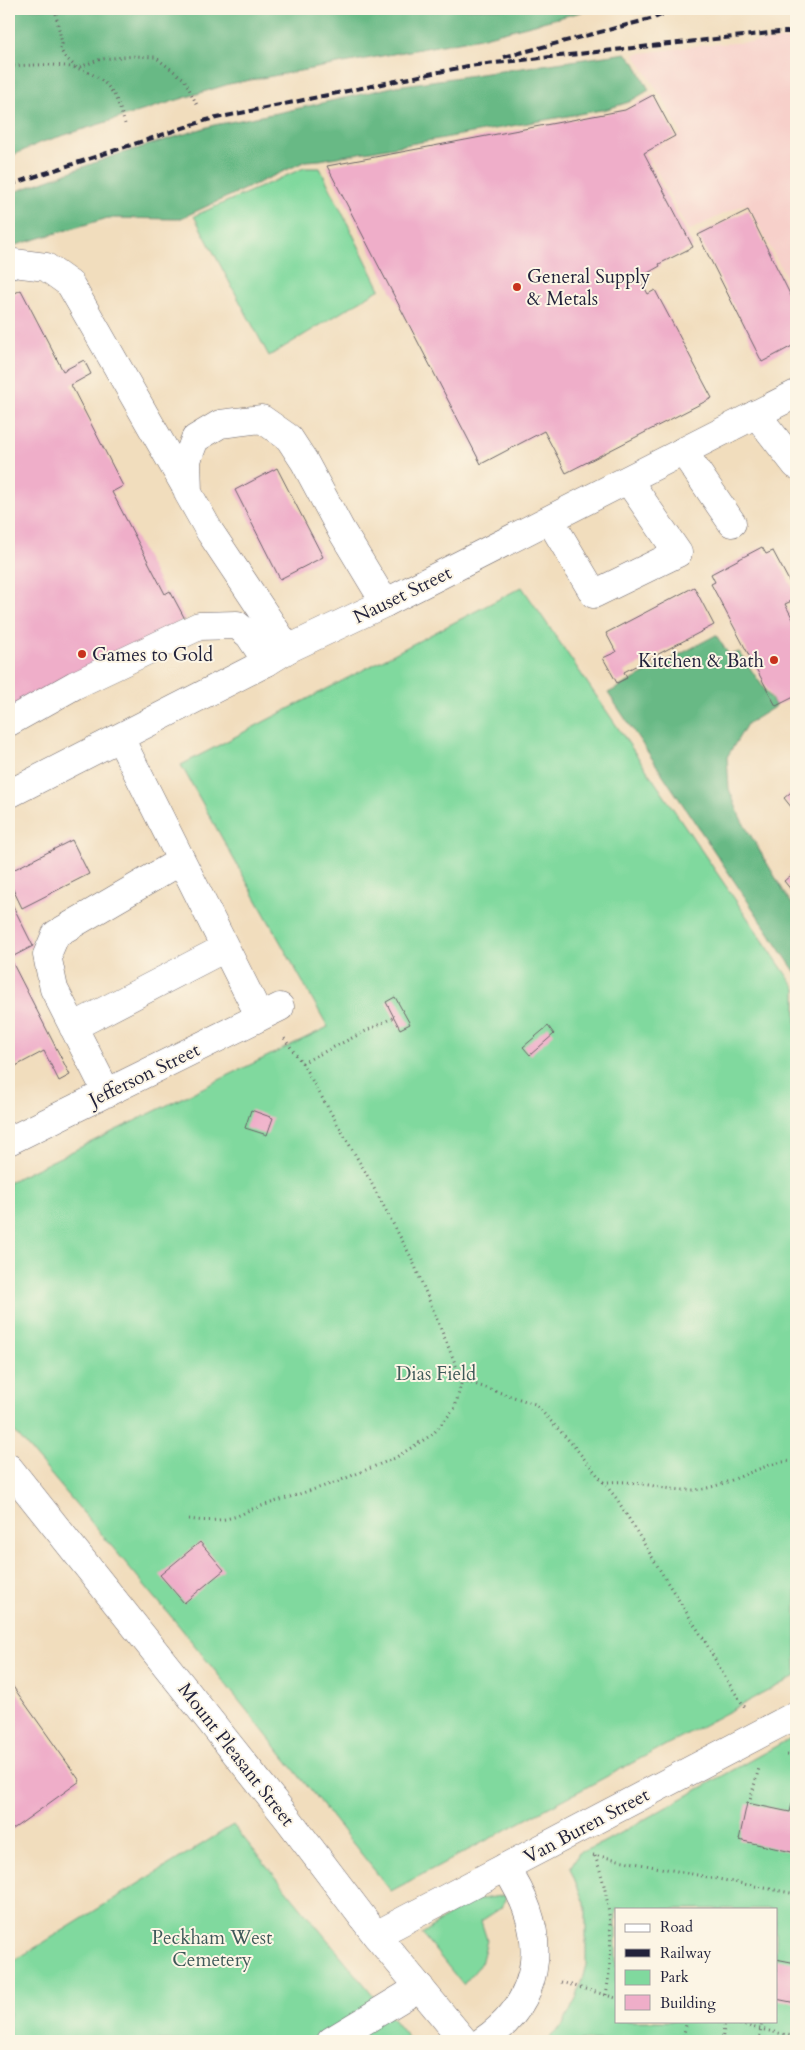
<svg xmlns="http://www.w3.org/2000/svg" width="805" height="2050" viewBox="0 0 805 2050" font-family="Cardo,serif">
<rect width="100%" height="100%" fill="#fcf5e5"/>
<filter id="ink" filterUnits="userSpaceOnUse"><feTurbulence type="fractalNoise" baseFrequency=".02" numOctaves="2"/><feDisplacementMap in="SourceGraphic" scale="10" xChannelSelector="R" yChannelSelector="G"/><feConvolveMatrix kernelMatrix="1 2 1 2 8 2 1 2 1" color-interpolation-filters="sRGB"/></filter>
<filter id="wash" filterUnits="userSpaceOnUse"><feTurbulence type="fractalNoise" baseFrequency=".0096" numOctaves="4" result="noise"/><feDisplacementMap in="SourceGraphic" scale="20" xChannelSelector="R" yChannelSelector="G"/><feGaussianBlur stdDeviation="1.12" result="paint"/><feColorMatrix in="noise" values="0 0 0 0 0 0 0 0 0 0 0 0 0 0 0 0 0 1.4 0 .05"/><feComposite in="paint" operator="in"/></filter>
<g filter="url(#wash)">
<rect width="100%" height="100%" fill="#f1ddbd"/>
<path fill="#f7d0ca" d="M 796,39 L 796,297 L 748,205 L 743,205 L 688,231 L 647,153 L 681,134 L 663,99 L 634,54 L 702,45 Z"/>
<path fill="#80d99e" stroke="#517e6c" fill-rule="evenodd" d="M 304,168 L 320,168 L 380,289 L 269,356 L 194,216 Z
M 522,587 L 796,989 L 796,1676 L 391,1891 L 180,1627 L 9,1425 L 9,1182 L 328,1027 L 181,765 Z
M 796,1735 L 796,2041 L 546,2041 L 563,2025 L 576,1999 L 586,1965 L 586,1908 L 570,1868 L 579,1853 L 602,1843 ZM 616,1909 L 776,1909 L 776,2021 L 616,2021 Z
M 233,1825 L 411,2041 L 9,2041 L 9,1964 Z
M 507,1895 L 501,1908 L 481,1921 L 487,1940 L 481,1964 L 463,1985 L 422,1934 L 469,1901 Z"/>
<path fill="#68b985" stroke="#456e60" d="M 9,9 L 593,9 L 480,38 L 229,84 L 42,142 L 9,157 Z
M 626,53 L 635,63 L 649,90 L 629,102 L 607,109 L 320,160 L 306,161 L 179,219 L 108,218 L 9,247 L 9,194 L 113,156 L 214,125 L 282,112 L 397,86 Z
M 716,635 L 729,655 L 739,652 L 776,706 L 747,724 L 727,757 L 729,789 L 741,819 L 787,897 L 796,909 L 796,973 L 608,693 Z"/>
<g id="blocks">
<path fill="#efaec9" d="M 653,95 L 675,136 L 644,153 L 693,247 L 659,264 L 660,266 L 639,278 L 648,294 L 655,290 L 712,398 L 566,473 L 544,431 L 481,464 L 327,166 L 625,110 Z
M 748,210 L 796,306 L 796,344 L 762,362 L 698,235 Z
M 21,290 L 63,371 L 84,360 L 91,374 L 71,385 L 123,486 L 112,492 L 165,594 L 170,591 L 185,619 L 9,711 L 9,296 Z
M 277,468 L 323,557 L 280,579 L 235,490 Z
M 762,547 L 766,554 L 773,551 L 796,594 L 796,599 L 785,604 L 796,625 L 796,696 L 776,706 L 711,584 L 715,582 L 711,574 Z
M 694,587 L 714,625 L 624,672 L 627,678 L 617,683 L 603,658 L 616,652 L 606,633 Z
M 796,788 L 796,813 L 784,798 Z
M 72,840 L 89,874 L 22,908 L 9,881 L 9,872 Z
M 796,871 L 796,896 L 784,881 Z
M 9,898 L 33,946 L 10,958 L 70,1075 L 59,1081 L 44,1051 L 10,1069 L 9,1067 Z
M 395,997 L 410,1024 L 400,1029 L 386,1002 Z
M 548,1026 L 554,1034 L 530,1055 L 523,1047 Z
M 251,1110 L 273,1118 L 267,1135 L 245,1128 Z
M 200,1542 L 224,1570 L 184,1603 L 160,1575 Z
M 9,1681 L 80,1781 L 9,1832 Z
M 747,1803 L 790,1812 L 792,1804 L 796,1806 L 796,1853 L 739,1840 Z
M 776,1959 L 796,1963 L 796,2003 L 776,1999 Z"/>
</g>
</g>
<g filter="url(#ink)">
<use href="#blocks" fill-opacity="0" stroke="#6a6368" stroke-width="1"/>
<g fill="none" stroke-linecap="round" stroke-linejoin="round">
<defs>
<path id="minor" d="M 9,264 L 14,263 L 46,267 L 70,284 L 187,489
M 756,414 L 796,465
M 683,451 L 732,523
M 550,520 L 594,594 L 678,553 L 628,480
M 288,649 L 210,532 L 188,493 L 187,460 L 195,439 L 220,424 L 262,419 L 289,438 L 304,461 L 341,530 L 385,603
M 9,722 L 75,685 L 199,626 L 237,625 L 249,635 L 267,662
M 120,738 L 260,1017
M 73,1027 L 225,948
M 107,1093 L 54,989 L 47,955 L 56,934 L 181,861
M 9,1141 L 280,1007
M 376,1935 L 796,1715
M 331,2041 L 420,1987
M 483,2041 C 548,1996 547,1929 505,1867"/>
<path id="major" d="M 9,794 L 267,662 L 288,649 L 385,603 L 796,394
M 9,1468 L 288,1819 L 376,1935 L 464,2041"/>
</defs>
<use href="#minor" stroke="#6a6368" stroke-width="29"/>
<use href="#major" stroke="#6a6368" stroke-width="29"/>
<path stroke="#6a6368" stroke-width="3" stroke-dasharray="1 4" stroke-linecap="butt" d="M 55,9 L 62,44 L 60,49 L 65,57 L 77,68 L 101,59 L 136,56 L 155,57 L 184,79 L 197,105
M 9,66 C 43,65 86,59 110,89 C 118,99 121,112 125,124
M 302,1063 L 394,1017
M 462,1380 L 535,1404 L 573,1445 L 617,1499 L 669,1585 L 703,1638 L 726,1679 L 746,1709
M 603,1482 C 613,1482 623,1481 634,1483 C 656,1485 678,1493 702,1489 C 733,1484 766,1460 796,1461
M 189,1519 C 208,1522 233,1521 249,1510 L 334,1483 L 395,1458 L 433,1434 L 455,1408 L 462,1380 L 412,1259 L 367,1175 L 302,1063 L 284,1038
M 787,1755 L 796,1757
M 749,1804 L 759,1768
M 796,1806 L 796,1805
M 593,1855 L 796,1894
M 595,1856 C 612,1901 614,1948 606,1995
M 561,1982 L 616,1998
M 725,2021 L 796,2037
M 682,2041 L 687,2021
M 722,2041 L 725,2021
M 759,2041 L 762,2021"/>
<use href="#minor" stroke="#fff" stroke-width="28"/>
<use href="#major" stroke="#fff" stroke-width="28"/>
<path stroke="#22223b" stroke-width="4" stroke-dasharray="8 4" stroke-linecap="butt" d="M 504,57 L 654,18 L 674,9
M 9,185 L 207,120 L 468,66 L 779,32 L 796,32"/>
</g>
</g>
<g fill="#c8321e" stroke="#fcf5e5" stroke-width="2">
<circle cx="517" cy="287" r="5"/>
<circle cx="82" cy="654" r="5"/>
<circle cx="774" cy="660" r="5"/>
</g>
<g text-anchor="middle" stroke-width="4" stroke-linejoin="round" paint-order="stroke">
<g font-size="19" fill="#22223b" stroke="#fcf5e5" text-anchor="start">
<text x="527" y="283">General Supply<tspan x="527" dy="22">&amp; Metals</tspan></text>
<text x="92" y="661">Games to Gold</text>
<text x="764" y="667" text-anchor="end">Kitchen &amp; Bath</text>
</g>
<g font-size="19" fill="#22223b" stroke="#fcf5e5">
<text transform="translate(402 594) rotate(-26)" y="7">Nauset Street</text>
<text transform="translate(144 1074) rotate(-26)" y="7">Jefferson Street</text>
<text transform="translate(237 1754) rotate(52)" y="7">Mount Pleasant Street</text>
<text transform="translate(586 1825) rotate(-28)" y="7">Van Buren Street</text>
</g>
<g font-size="19" fill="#3e5959" stroke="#fcf5e5">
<text x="436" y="1380">Dias Field</text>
<text x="212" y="1944">Peckham West<tspan x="212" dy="22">Cemetery</tspan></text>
</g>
</g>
<rect width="805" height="2050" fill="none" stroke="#fcf5e5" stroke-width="30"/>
<rect x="615" y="1908" width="162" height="115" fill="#fcf5e5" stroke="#a5a1a1"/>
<rect x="625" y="1924" width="25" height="8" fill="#ffffff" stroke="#a5a1a1"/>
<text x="660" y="1932" font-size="15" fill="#22223b">Road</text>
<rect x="625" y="1949" width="25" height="8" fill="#22223b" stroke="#a5a1a1"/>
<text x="660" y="1958" font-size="15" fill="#22223b">Railway</text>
<rect x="625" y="1970" width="25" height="15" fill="#80d99e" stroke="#a5a1a1"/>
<text x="660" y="1982" font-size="15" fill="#22223b">Park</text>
<rect x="625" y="1995" width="25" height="15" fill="#efaec9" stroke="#a5a1a1"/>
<text x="660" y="2008" font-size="15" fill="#22223b">Building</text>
</svg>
